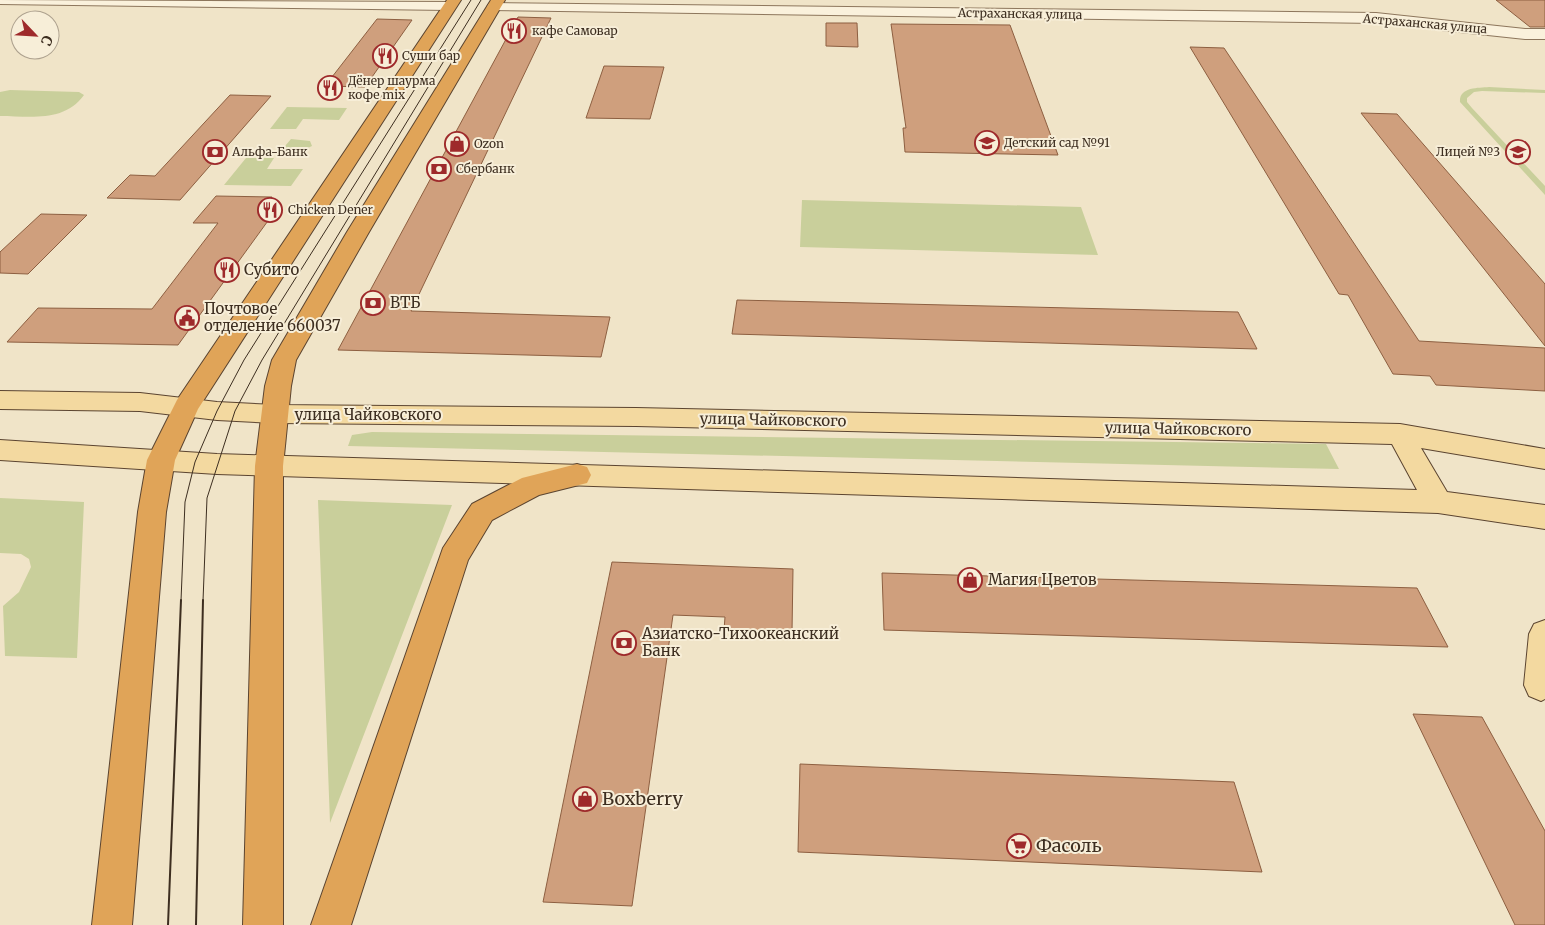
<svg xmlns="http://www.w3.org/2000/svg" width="1545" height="925" viewBox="0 0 1545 925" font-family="Merriweather,serif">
<rect width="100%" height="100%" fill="#f0e4c8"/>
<path fill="#c9cf9b" d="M 1489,87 L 1545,90 L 1545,93 L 1482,91 L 1474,92 L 1467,98 L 1467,102 L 1472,108 L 1545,186 L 1545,195 L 1460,102 C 1459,87 1478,88 1489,87 Z
M 10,90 L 79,92 L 84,95 C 64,123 29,116 0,116 L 0,92 Z
M 287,107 L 347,108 L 339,120 L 303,119 L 296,129 L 270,129 Z
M 291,139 L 310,141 L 312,146 L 299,152 L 280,152 Z
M 246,158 L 274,158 L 267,169 L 303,169 L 291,186 L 224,185 Z
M 802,200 L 1081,207 L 1098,255 L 800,247 Z
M 372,432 L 1326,444 L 1339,469 L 348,446 L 352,435 Z
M 0,498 L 84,502 L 77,658 L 5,656 L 3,606 L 19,592 L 31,567 L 29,559 L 21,554 L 0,553 Z
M 318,500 L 452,505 L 330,823 Z"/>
<path fill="#cf9f7d" stroke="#8d5f41" d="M 1496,0 L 1545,0 L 1545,27 L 1530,27 Z
M 518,17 L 551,18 L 411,311 L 610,317 L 601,357 L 338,350 Z
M 377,19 L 412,20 L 365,87 L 325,86 Z
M 826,23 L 857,23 L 858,47 L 826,46 Z
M 891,24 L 1010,25 L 1058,155 L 905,152 L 903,128 L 906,128 Z
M 1190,47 L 1224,48 L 1419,341 L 1545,348 L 1545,391 L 1436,385 L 1430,376 L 1393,374 L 1348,295 L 1339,294 Z
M 604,66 L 664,67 L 650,119 L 586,118 Z
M 230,95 L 271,96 L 180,200 L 107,198 L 130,175 L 155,176 Z
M 1361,113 L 1397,114 L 1545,284 L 1545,346 Z
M 216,196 L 272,197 L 264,207 L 278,207 L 178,345 L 7,342 L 38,308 L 152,309 L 218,223 L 193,223 Z
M 41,214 L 87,215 L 28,274 L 0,273 L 0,252 Z
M 737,300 L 1238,312 L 1257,349 L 732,334 Z
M 612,562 L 793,569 L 792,632 L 724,630 L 725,617 L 673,615 L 632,906 L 543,902 Z
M 882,573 L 1417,588 L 1448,647 L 884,630 Z
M 1413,714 L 1482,717 L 1545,831 L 1545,925 L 1515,925 Z
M 800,764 L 1234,782 L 1262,872 L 798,852 Z"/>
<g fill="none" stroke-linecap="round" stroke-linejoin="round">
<defs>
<path id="minor" d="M 0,0 L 449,2 L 454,3 L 456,6 L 454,9 L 449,10 L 0,4 Z
M 494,3 L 1376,13 L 1525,29 L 1545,29 L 1545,39 L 1525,39 L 1376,23 L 489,10 L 487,7 L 489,4 Z"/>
<path id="major" d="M 0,391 L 140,393 L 217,402 L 276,405 L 636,408 L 1400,424 L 1545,449 L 1545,469 L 1421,448 L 1447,492 L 1545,505 L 1545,529 L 1438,513 L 217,474 L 0,460 L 0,440 L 217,454 L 1417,490 L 1392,444 L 636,426 L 276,423 L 217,420 L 140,411 L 0,409 Z
M 1545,620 L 1545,699 L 1541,701 L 1529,696 L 1524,685 L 1529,634 L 1534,624 Z"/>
<path id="highway" d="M 447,0 L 461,0 L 198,409 L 175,460 L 166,512 L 132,925 L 92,925 L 138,512 L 147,460 L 177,400 Z
M 491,0 L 505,0 L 369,232 L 296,360 L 291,386 L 283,466 L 283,925 L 243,925 L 255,466 L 265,386 L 272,360 L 347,232 Z
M 577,464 L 587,467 L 591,475 L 587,483 L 539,495 L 492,520 L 468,560 L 351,925 L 311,925 L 443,548 L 472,504 L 522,478 Z"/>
</defs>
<use href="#minor" stroke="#8d765c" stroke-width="2"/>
<use href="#major" stroke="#5b4430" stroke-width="2"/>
<use href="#highway" stroke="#5b4430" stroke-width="2"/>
<use href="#minor" fill="#faf1dc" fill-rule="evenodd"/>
<use href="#major" fill="#f3d9a0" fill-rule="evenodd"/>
<use href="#highway" fill="#e0a458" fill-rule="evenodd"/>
<path stroke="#3d2e20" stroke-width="1" d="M 181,601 L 185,502 L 195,462 L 217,411 L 244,360 L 471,0
M 203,601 L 207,498 L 235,411 L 262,360 L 481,0"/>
<path stroke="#3d2e20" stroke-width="2" d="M 168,925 L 181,600
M 196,925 L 203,600"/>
</g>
<defs>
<symbol id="restaurant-ring" viewBox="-11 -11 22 22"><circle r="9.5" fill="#f7eed8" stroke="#9e2a2b" stroke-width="1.5"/><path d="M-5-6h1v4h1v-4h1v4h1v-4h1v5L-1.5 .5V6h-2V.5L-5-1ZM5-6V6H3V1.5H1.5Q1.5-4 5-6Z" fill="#9e2a2b"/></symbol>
<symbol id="school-ring" viewBox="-11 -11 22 22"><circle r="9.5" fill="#f7eed8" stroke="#9e2a2b" stroke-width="1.5"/><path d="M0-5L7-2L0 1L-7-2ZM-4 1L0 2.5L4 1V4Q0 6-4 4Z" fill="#9e2a2b"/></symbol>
<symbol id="shop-ring" viewBox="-11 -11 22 22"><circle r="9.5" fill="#f7eed8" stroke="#9e2a2b" stroke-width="1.5"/><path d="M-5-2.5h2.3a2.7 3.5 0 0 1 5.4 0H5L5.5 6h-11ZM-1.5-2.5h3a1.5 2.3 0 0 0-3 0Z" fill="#9e2a2b"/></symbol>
<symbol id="bank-ring" viewBox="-11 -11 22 22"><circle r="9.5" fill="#f7eed8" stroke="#9e2a2b" stroke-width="1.5"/><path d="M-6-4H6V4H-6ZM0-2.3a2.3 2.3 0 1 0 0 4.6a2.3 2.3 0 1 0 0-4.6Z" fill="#9e2a2b"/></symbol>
<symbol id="civic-ring" viewBox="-11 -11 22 22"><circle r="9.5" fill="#f7eed8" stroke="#9e2a2b" stroke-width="1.5"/><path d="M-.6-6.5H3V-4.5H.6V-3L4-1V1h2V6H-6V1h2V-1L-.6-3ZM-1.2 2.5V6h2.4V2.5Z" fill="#9e2a2b"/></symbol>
<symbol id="supermarket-ring" viewBox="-11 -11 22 22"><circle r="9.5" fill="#f7eed8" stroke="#9e2a2b" stroke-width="1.5"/><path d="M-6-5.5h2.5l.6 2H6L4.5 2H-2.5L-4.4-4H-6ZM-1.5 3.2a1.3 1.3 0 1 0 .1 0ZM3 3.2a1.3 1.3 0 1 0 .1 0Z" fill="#9e2a2b"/></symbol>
</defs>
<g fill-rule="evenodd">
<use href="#restaurant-ring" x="500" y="17" width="28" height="28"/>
<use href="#restaurant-ring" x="371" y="42" width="28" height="28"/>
<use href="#restaurant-ring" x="316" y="74" width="28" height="28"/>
<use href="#school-ring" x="973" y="129" width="28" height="28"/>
<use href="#shop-ring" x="443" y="130" width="28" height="28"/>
<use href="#bank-ring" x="201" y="138" width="28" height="28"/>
<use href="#school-ring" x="1504" y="138" width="28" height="28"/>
<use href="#bank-ring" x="425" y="155" width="28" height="28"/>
<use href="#restaurant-ring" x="256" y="196" width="28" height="28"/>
<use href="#restaurant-ring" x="213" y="256" width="28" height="28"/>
<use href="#bank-ring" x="359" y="289" width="28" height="28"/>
<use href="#civic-ring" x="173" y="304" width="28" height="28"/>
<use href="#shop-ring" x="956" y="566" width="28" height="28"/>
<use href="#bank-ring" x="610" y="629" width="28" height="28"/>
<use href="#shop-ring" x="571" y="785" width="28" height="28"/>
<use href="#supermarket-ring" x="1005" y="832" width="28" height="28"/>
</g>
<g text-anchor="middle" stroke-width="4" stroke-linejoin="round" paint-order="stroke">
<g font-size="12" fill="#3d2e20" stroke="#f7eed8">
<text transform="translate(1020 14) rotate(1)" y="4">Астраханская улица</text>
<text transform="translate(1425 24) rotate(5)" y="4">Астраханская улица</text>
</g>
<g font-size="12" fill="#3d2e20" stroke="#f7eed8" text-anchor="start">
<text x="532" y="35">кафе Самовар</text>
<text x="402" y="60">Суши бар</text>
<text x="348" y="85">Дёнер шаурма<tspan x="348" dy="14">кофе mix</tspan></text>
<text x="1004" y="147">Детский сад №91</text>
<text x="474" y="148">Ozon</text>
<text x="232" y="156">Альфа-Банк</text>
<text x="1500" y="156" text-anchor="end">Лицей №3</text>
<text x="456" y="173">Сбербанк</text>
<text x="288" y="214">Chicken Dener</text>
</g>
<g font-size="15" fill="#3d2e20" stroke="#f7eed8" text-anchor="start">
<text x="244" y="275">Субито</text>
<text x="390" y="308">ВТБ</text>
<text x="204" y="314">Почтовое<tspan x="204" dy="17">отделение 660037</tspan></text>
<text x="988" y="585">Магия Цветов</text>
<text x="642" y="639">Азиатско-Тихоокеанский<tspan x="642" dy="17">Банк</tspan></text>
</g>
<g font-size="15" fill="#3d2e20" stroke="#f7eed8">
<text x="368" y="420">улица Чайковского</text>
<text transform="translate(773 420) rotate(1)" y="5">улица Чайковского</text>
<text transform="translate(1178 429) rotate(1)" y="5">улица Чайковского</text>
</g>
<g font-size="18" fill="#3d2e20" stroke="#f7eed8" text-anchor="start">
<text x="602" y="805">Boxberry</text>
<text x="1036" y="852">Фасоль</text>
</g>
</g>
<g transform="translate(35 35) rotate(115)"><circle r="24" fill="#f7eed8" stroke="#ada18e"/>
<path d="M0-4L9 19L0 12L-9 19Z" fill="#9e2a2b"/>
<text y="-8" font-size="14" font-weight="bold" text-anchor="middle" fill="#3d2e20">С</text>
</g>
</svg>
